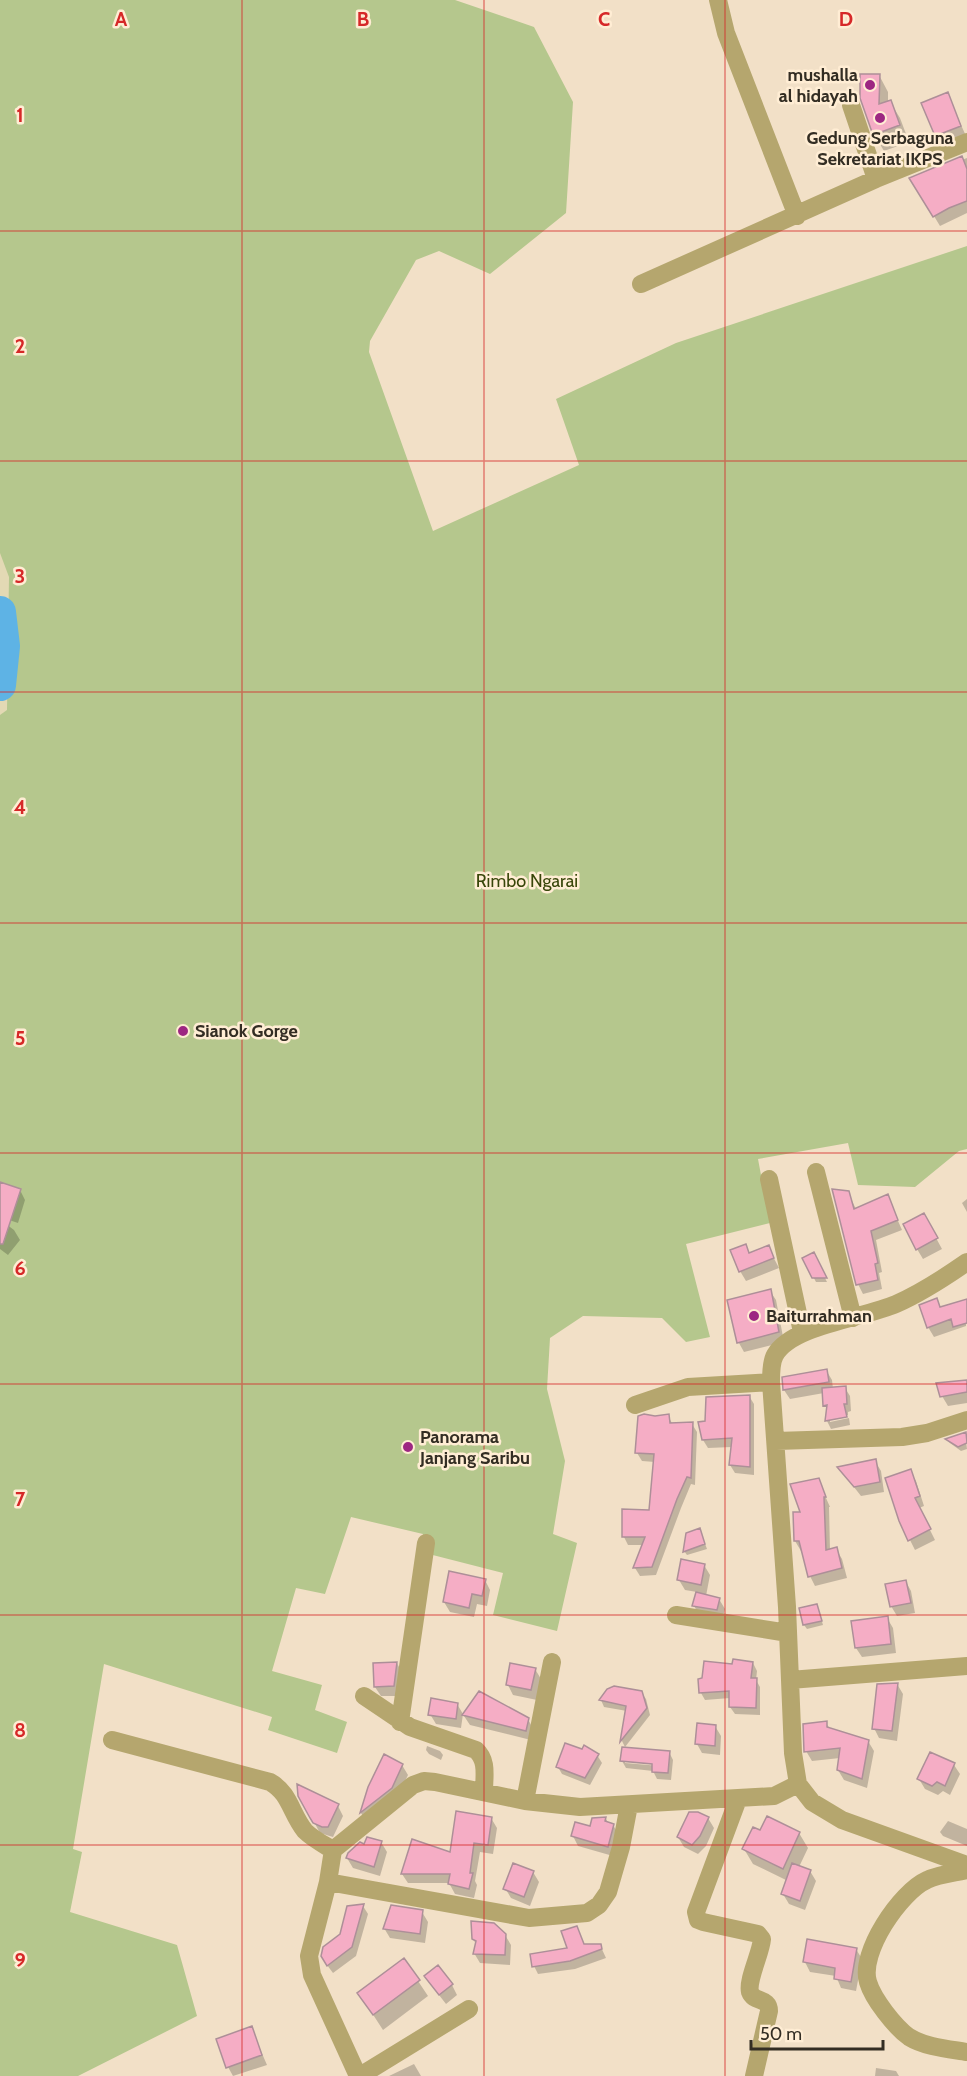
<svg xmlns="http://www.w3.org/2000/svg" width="967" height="2076" viewBox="0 0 967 2076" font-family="Cabin,sans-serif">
<rect width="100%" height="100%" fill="#f2e0c7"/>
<path fill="#b5c78d" d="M 0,0 L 455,0 L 534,27 L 573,102 L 566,213 L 490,274 L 439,251 L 416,260 L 370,341 L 369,352 L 433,531 L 579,465 L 556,399 L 676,343 L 967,246 L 967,1149 L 959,1151 L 915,1187 L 858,1185 L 848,1143 L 758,1159 L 770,1223 L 686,1244 L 710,1337 L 686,1342 L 662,1318 L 583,1316 L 550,1338 L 547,1389 L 565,1461 L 553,1534 L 577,1543 L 557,1631 L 493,1615 L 503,1573 L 421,1552 L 423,1534 L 351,1517 L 325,1594 L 296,1588 L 272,1671 L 322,1685 L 315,1710 L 347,1722 L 337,1753 L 268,1730 L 272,1717 L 104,1664 L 73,1849 L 82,1852 L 70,1912 L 177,1945 L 197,2016 L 78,2076 L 0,2076 Z"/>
<path fill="#e3d9b4" d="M 0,553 L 9,577 L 7,710 L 0,715 Z"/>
<path fill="#0003" fill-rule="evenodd" d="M 879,75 L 888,92 L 888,102 L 890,102 L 900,118 L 909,142 L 884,151 L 874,134 Z
M 947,94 L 966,136 L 942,145 L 936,135 Z
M 967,158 L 967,213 L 940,226 L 911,178 Z
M 0,1184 L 20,1190 L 25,1200 L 18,1223 L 0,1217 Z
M 848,1193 L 856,1209 L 887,1196 L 902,1230 L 876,1240 L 882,1272 L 879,1273 L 882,1289 L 863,1294 L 858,1284 Z
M 967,1199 L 967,1212 L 962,1203 Z
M 2,1221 L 14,1230 L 20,1240 L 8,1255 L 0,1249 L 0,1225 Z
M 929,1225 L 942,1249 L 923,1259 L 917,1249 Z
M 746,1246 L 750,1254 L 768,1247 L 779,1268 L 746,1281 L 740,1271 Z
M 813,1254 L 827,1282 L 816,1282 L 804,1259 Z
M 770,1291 L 776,1300 L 784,1342 L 744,1352 L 739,1343 Z
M 936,1300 L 941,1308 L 967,1300 L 966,1326 L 934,1337 L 928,1327 Z
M 826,1370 L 832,1380 L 833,1389 L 845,1388 L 850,1396 L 851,1411 L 848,1412 L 848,1415 L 830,1419 L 830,1422 L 849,1418 L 850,1425 L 831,1429 L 827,1421 L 828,1411 L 825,1405 L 824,1393 L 790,1399 L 784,1390 Z
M 967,1381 L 967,1403 L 948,1406 L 942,1396 Z
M 749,1396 L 754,1404 L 754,1475 L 735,1473 L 730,1465 L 732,1447 L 708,1448 L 703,1440 L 706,1423 Z
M 668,1416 L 673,1425 L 692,1424 L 697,1432 L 695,1485 L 691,1484 L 681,1508 L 656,1575 L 640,1576 L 635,1568 L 644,1545 L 628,1545 L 624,1537 L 651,1511 L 655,1462 L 642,1461 L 637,1453 L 655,1417 Z
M 965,1434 L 967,1449 L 961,1451 L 950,1443 L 947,1440 Z
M 875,1461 L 881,1471 L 884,1492 L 861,1496 L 839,1468 Z
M 910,1471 L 916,1481 L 924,1506 L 919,1508 L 935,1540 L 915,1550 L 910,1540 Z
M 818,1480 L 830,1507 L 829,1507 L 830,1550 L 836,1549 L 842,1559 L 847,1578 L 815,1586 L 810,1576 L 803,1551 L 801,1551 L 795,1541 L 794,1514 L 803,1513 Z
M 700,1530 L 707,1549 L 687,1555 L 684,1551 Z
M 704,1565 L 710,1575 L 706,1596 L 719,1599 L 725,1609 L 722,1620 L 700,1616 L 694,1606 L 697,1592 L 685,1590 L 679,1580 Z
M 485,1580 L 490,1590 L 487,1606 L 477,1604 L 474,1617 L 450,1612 L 444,1602 Z
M 906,1582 L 911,1591 L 915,1613 L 897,1616 L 891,1606 Z
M 817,1605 L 823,1625 L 807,1629 L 804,1625 Z
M 887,1618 L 893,1628 L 896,1653 L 862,1657 L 856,1648 Z
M 397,1663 L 402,1673 L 399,1696 L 381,1696 L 375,1687 Z
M 753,1663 L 757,1671 L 756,1680 L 760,1687 L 760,1715 L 735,1714 L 730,1707 L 730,1698 L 705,1700 L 701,1693 L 700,1680 L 733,1665 Z
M 535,1669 L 541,1679 L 537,1700 L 513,1695 L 508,1685 Z
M 897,1684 L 903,1694 L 897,1741 L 879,1738 L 874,1728 Z
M 608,1690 L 641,1692 L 646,1699 L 650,1715 L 625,1747 L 622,1741 L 627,1711 L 604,1707 L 601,1700 Z
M 457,1704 L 463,1714 L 461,1728 L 436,1724 L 430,1714 Z
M 464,1716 L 528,1719 L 533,1729 L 531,1740 L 470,1725 Z
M 826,1723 L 830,1729 L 868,1741 L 874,1751 L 867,1788 L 844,1780 L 838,1770 L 840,1758 L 812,1761 L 806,1751 Z
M 715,1726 L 721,1736 L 720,1755 L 702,1753 L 697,1744 Z
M 427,1746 L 440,1751 L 443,1755 L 441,1760 L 429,1754 L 426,1750 Z
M 623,1749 L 669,1752 L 673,1760 L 671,1780 L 657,1779 L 653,1771 L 626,1768 L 622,1761 ZM 625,1760 L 660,1763 L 660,1766 L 625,1763 Z
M 597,1755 L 602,1763 L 590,1785 L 562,1774 L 558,1767 Z
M 402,1765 L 408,1775 L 397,1798 L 366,1822 L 361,1813 L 369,1787 Z
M 954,1765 L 960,1774 L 950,1795 L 943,1791 L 938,1795 L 925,1789 L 919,1779 Z
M 300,1796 L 338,1806 L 343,1816 L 333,1837 L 320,1833 Z
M 491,1818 L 497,1828 L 493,1854 L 480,1852 L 475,1881 L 477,1885 L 474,1898 L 455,1894 L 449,1883 L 408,1883 L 402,1874 L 451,1854 Z
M 708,1818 L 714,1828 L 706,1846 L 698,1854 L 684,1847 L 678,1837 Z
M 593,1819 L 606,1819 L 609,1824 L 613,1825 L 619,1835 L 613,1856 L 578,1846 L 573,1836 L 591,1828 Z
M 948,1821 L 967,1829 L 967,1846 L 943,1836 L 940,1832 Z
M 761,1832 L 799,1833 L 808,1848 L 799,1867 L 810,1871 L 816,1881 L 805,1910 L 789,1904 L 783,1894 L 788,1881 L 753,1864 L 744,1849 Z
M 381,1842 L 387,1852 L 380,1876 L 353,1868 L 347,1858 Z
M 533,1872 L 539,1882 L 530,1906 L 511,1898 L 505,1888 Z
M 363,1906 L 368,1914 L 356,1956 L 333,1973 L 327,1965 L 341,1935 Z
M 422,1912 L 428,1922 L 425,1943 L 390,1938 L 384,1928 Z
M 505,1935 L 511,1945 L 510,1965 L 480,1963 L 474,1953 L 477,1945 L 473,1939 Z
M 600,1945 L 606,1958 L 575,1969 L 538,1974 L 534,1966 L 585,1946 Z
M 856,1949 L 862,1959 L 856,1991 L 841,1988 L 836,1976 L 810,1972 L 805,1962 Z
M 404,1960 L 428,1996 L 383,2030 L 359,1993 Z
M 452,1985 L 457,1995 L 446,2004 L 432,1986 Z
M 251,2028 L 267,2065 L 233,2076 L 228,2067 Z
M 414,2064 L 421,2076 L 389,2076 Z
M 876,2068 L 896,2071 L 899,2076 L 875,2076 Z"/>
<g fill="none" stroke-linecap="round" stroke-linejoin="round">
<path stroke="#5eb3e5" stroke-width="32" d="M 0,612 L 4,646 L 0,685"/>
</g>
<path fill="#f5adc5" stroke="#ad8f98" stroke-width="1.5" d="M 860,74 L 880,74 L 879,104 L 891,100 L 900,125 L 873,135 L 860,98 Z
M 948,92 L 961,126 L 935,136 L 921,103 Z
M 962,156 L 967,169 L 967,201 L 949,208 L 933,217 L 909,178 Z
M 0,1182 L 21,1189 L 3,1244 L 0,1244 Z
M 832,1189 L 849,1191 L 854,1209 L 888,1194 L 898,1220 L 871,1231 L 878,1263 L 875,1264 L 878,1280 L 856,1285 Z
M 924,1213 L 938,1238 L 916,1250 L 903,1224 Z
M 746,1244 L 749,1253 L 769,1245 L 774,1258 L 739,1272 L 730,1250 Z
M 814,1252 L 827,1278 L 812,1278 L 802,1258 Z
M 771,1289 L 779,1332 L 737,1343 L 727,1300 Z
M 937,1298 L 940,1307 L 967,1299 L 967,1323 L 953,1327 L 951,1319 L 927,1328 L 919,1305 Z
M 827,1369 L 829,1382 L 783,1390 L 782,1377 Z
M 967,1380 L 967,1392 L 940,1397 L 936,1383 Z
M 846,1386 L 847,1404 L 844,1404 L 847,1417 L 825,1421 L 827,1405 L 823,1406 L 822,1388 Z
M 750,1395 L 750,1467 L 729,1465 L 732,1438 L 702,1440 L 698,1422 L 705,1421 L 706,1397 Z
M 644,1414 L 655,1416 L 669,1414 L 670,1423 L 693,1422 L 691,1478 L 687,1477 L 677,1499 L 652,1567 L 633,1568 L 645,1537 L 622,1537 L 622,1509 L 649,1510 L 654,1454 L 635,1453 L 638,1416 Z
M 966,1432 L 967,1443 L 958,1447 L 945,1439 Z
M 876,1459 L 880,1482 L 854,1487 L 837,1467 Z
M 911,1469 L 920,1496 L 915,1498 L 931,1529 L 908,1541 L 899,1521 L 885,1478 Z
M 819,1478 L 826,1497 L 824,1497 L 826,1550 L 837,1547 L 842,1568 L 808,1577 L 799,1541 L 794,1541 L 793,1512 L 800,1512 L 790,1484 Z
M 700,1528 L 705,1544 L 683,1552 L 686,1533 Z
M 681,1559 L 705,1564 L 701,1585 L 677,1580 Z
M 449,1571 L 486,1579 L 482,1596 L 472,1594 L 469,1608 L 443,1602 Z
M 906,1580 L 911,1603 L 890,1607 L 885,1584 Z
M 696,1592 L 720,1598 L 717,1610 L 692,1606 Z
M 817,1604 L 822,1621 L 803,1625 L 799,1608 Z
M 888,1616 L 891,1644 L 855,1648 L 851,1621 Z
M 733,1659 L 753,1662 L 751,1678 L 757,1678 L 756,1708 L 729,1707 L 729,1691 L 699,1693 L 698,1679 L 702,1678 L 704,1661 L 732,1664 Z
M 397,1662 L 394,1686 L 374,1687 L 373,1663 Z
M 510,1663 L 536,1668 L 531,1690 L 506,1685 Z
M 898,1683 L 892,1731 L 872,1729 L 877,1684 Z
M 614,1686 L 642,1691 L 647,1708 L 620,1742 L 626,1706 L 599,1700 L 607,1689 Z
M 479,1691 L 529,1718 L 526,1731 L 462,1715 Z
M 431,1698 L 458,1703 L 456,1719 L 428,1715 Z
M 827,1721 L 827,1727 L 869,1740 L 862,1779 L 837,1770 L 840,1748 L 804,1752 L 803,1724 Z
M 697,1723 L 716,1725 L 715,1746 L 695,1744 Z
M 565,1743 L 582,1749 L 584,1745 L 599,1754 L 585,1778 L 556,1767 Z
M 622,1747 L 670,1751 L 668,1773 L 652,1772 L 652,1764 L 620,1761 Z
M 930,1752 L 955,1763 L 945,1786 L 937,1782 L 932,1786 L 917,1779 Z
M 384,1754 L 403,1764 L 392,1788 L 360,1813 L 368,1787 Z
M 297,1784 L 339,1804 L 328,1827 L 322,1827 L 313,1823 L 310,1818 L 298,1796 Z
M 456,1811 L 492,1817 L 488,1845 L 474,1843 L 470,1873 L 473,1873 L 469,1889 L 448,1884 L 450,1874 L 401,1874 L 412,1839 L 450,1852 Z
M 689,1812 L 698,1812 L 709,1817 L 700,1836 L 692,1845 L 677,1837 Z
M 767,1816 L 800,1832 L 783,1869 L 742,1849 L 753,1827 L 760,1830 Z
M 606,1817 L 605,1821 L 614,1824 L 608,1847 L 571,1836 L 575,1822 L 590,1826 L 592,1818 Z
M 367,1837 L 382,1841 L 374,1867 L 346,1858 L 348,1853 L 360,1842 L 364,1844 Z
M 513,1863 L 534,1871 L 524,1897 L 503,1889 Z
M 792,1863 L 811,1870 L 800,1901 L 781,1894 Z
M 364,1904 L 352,1947 L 327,1966 L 321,1956 L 323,1947 L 340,1934 L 347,1906 Z
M 391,1905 L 423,1910 L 420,1934 L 383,1929 Z
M 471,1921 L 494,1923 L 506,1934 L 505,1955 L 473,1954 L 476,1941 L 472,1939 Z
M 577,1926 L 584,1944 L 601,1944 L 602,1949 L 570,1961 L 532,1967 L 530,1954 L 567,1948 L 561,1931 Z
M 807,1939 L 857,1948 L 851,1982 L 834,1979 L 835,1968 L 803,1962 Z
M 404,1958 L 420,1980 L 373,2015 L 357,1993 Z
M 438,1965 L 453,1984 L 439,1995 L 424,1976 Z
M 252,2026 L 262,2055 L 226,2068 L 216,2039 Z"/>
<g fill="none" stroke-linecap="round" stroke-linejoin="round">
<path stroke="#b5a66e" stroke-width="18" d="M 718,0 L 726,33 L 797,216
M 851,105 L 876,179
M 641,284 L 876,179 L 967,142
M 816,1172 L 853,1318
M 769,1179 L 802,1332
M 967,1262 C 944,1278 921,1293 896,1304 C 864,1318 792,1325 775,1355 C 771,1362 771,1374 771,1382 L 787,1607 L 793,1753 L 798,1784 L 812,1802 L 842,1820 L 967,1865
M 635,1405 L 688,1387 L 771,1382
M 776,1441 L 902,1437 L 927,1433 L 967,1420
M 676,1615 L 788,1633
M 790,1680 L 967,1666
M 364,1696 L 410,1727 L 476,1750 C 488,1761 484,1776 484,1792
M 400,1722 L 426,1543
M 112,1740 L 270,1782 C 290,1793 291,1814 305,1831 C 313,1839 323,1844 333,1850
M 738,1799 L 696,1912 L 698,1920 L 703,1922 L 758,1934 L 762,1939 C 761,1953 747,1980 750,1992 C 754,2003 769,1997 769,2011 L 754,2076
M 525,1801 L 552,1662
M 967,1870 C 954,1873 939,1874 927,1880 C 900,1892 859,1953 868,1982 C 873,1999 895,2027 909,2037 C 925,2047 949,2049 967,2052
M 328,1882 L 529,1918 L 587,1913 L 599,1905 L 608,1892 L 621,1847 L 629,1805
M 358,2076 L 312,1975 L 309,1956 L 328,1882 L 333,1850 L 413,1785 L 424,1781 L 435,1782 L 525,1801 L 580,1807 L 774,1796 L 798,1784
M 360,2076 L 469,2009"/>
</g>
<path fill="none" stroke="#d62828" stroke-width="1.5" stroke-opacity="0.55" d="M 242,0 L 242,2076M 484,0 L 484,2076M 725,0 L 725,2076M 0,231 L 967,231M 0,461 L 967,461M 0,692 L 967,692M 0,923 L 967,923M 0,1153 L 967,1153M 0,1384 L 967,1384M 0,1615 L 967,1615M 0,1845 L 967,1845"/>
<g fill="#9d2782" stroke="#ffedd4" stroke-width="2">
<circle cx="870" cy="85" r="6"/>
<circle cx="880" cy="118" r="6"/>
<circle cx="183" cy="1031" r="6"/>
<circle cx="754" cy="1316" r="6"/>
<circle cx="408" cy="1447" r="6"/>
</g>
<g text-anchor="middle" stroke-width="5" stroke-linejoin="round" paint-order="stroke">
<g font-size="18" font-weight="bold" fill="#332d23" stroke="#ffedd4" text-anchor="start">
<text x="858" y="81" text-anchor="end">mushalla<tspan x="858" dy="21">al hidayah</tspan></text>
<text x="880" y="144" text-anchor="middle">Gedung Serbaguna<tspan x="880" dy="21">Sekretariat IKPS</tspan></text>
<text x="195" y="1037">Sianok Gorge</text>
<text x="766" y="1322">Baiturrahman</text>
<text x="420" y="1443">Panorama<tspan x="420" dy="21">Janjang Saribu</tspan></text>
</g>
<g font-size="18" fill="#384609" stroke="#ffedd4">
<text x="527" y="887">Rimbo Ngarai</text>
</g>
</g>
<g font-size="20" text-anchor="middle" font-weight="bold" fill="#d62828" stroke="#ffedd4" stroke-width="5" stroke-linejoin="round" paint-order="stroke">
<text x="121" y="26">A</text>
<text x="363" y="26">B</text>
<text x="604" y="26">C</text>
<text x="846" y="26">D</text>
<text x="20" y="122">1</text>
<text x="20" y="353">2</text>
<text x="20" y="583">3</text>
<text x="20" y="814">4</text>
<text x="20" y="1045">5</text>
<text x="20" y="1275">6</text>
<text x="20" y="1506">7</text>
<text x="20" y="1737">8</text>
<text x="20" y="1967">9</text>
</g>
<path d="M751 2040v9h132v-9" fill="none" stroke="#332d23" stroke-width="3"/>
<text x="760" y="2040" font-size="18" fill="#332d23" stroke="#ffedd4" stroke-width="4.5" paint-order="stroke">50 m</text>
</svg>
